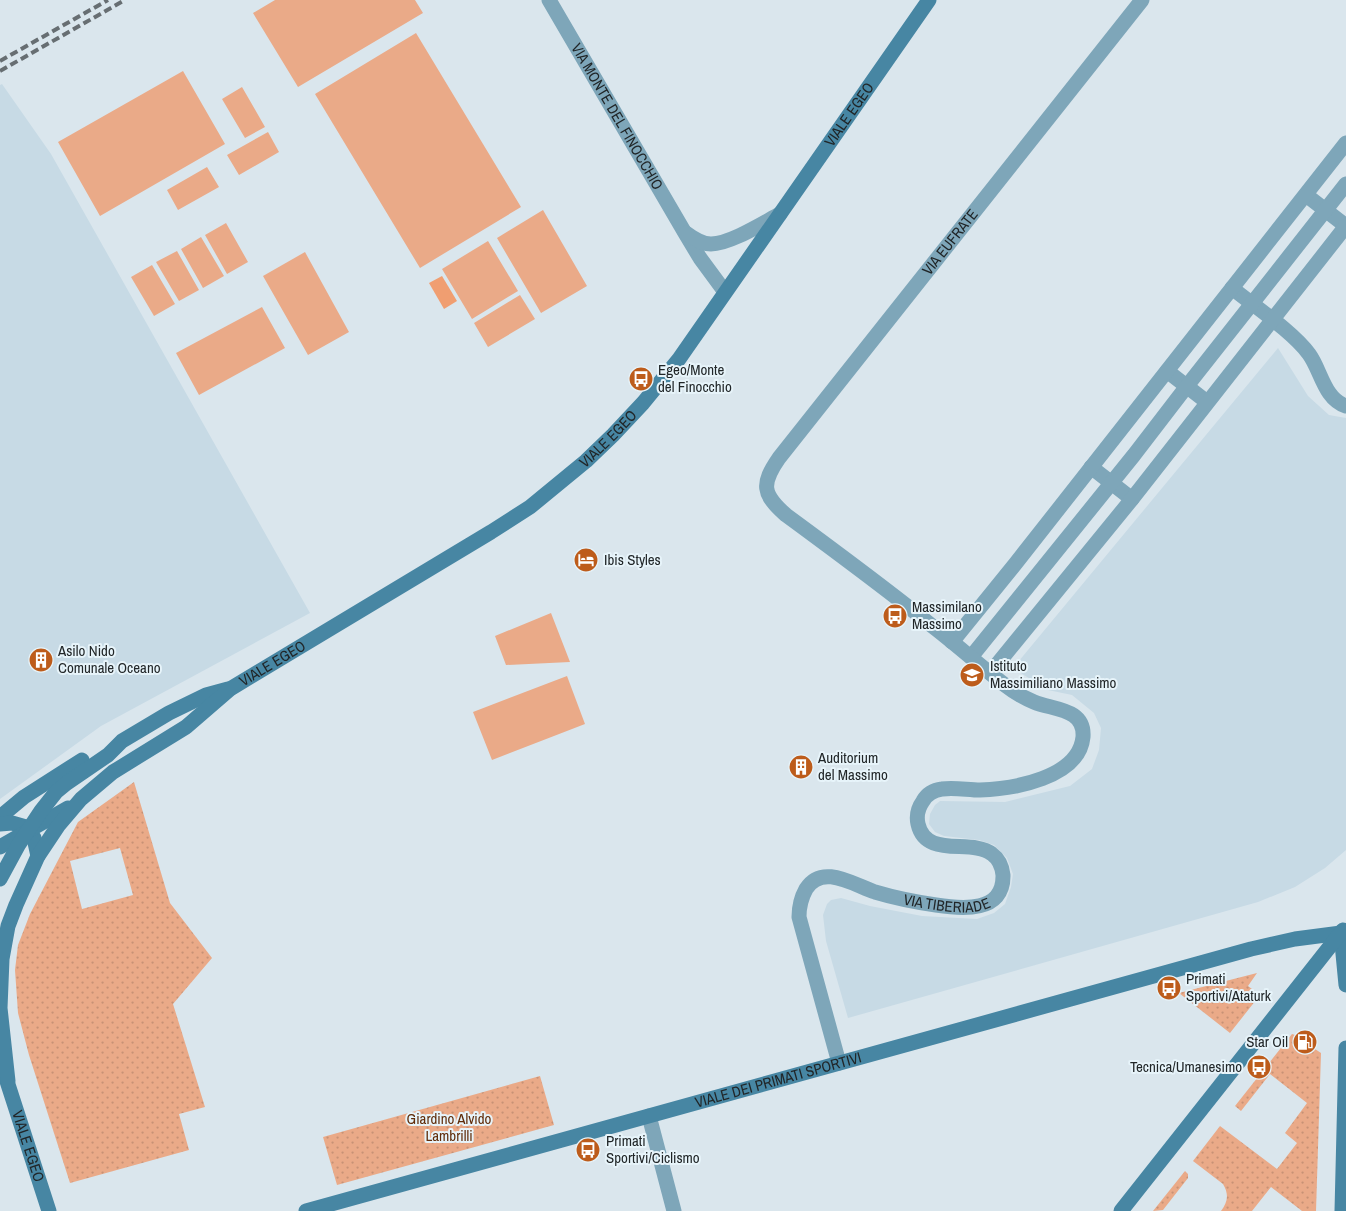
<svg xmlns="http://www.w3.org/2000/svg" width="1346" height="1211" viewBox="0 0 1346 1211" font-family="'Archivo Narrow',sans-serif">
<defs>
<pattern id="garden-dots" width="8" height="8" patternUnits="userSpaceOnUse" patternTransform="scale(1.25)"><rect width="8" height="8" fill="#eaaa88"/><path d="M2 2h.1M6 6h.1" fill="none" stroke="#c89275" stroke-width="1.8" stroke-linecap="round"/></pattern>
</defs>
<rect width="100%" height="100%" fill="#dae6ed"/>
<path fill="#c7dae5" d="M 2,84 L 51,154 L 310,613 L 101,726 L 0,799 L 0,85 Z
M 1278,348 L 1308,396 L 1329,415 L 1346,418 L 1346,850 L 1325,868 L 1295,887 L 1258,902 L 848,1018 L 826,941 L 823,915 L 827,904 L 831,900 L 841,898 L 870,906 L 922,916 L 977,919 L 994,913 L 1005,904 L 1011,887 L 1013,874 L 1007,858 L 994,845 L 979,840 L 944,836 L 935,832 L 929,824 L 930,814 L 935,805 L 940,801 L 1005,802 L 1070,786 L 1092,769 L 1099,750 L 1101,728 L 1094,713 L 1072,695 L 1048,690 L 1013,668 Z"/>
<path fill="#eaaa88" d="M 275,0 L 415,0 L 423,13 L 298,87 L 253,13 Z
M 416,33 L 521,207 L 420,268 L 315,94 Z
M 183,71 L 225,144 L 100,216 L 58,142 Z
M 242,87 L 265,127 L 245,138 L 222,99 Z
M 268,132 L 279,152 L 239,175 L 227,155 Z
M 207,167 L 219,187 L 178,210 L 167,190 Z
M 543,210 L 587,286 L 541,313 L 497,238 Z
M 226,223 L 248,262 L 227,274 L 205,235 Z
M 201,237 L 224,276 L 203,288 L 181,249 Z
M 488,241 L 518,291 L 472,319 L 442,269 Z
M 177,251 L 199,290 L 179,301 L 156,262 Z
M 305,252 L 349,332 L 308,355 L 263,276 Z
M 152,265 L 175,304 L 154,316 L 131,277 Z
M 520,295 L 535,319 L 488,347 L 474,323 Z
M 262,307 L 285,348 L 199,395 L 176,353 Z
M 551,613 L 570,662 L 506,665 L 495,636 Z
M 567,676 L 585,724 L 492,760 L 473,712 Z"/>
<path fill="url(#garden-dots)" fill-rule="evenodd" d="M 134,782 L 170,903 L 212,958 L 173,1004 L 205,1107 L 179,1114 L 189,1150 L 70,1183 L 29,1055 L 18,1013 L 15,970 L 18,945 L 30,914 L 78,822 ZM 120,848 L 133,895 L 82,909 L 70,861 Z
M 1257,973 L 1248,986 L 1260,995 L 1230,1033 L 1179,993 Z
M 1292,1034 L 1302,1037 L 1296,1045 L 1304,1051 L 1309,1045 L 1321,1053 L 1316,1211 L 1302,1211 L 1271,1187 L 1252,1211 L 1221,1211 C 1228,1202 1229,1194 1223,1184 L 1193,1161 L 1220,1126 L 1277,1169 L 1297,1143 L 1285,1133 L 1307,1103 L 1270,1074 L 1241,1111 L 1235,1106 Z
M 540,1076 L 554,1125 L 337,1185 L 323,1137 Z
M 1185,1171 L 1188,1174 L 1188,1178 L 1163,1210 L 1153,1211 Z"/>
<path fill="#f09e71" d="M 442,276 L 457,301 L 444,309 L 429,283 Z"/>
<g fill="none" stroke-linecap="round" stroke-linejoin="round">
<g stroke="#7ea6b9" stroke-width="15">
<path id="s1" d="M 549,0 L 685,233 L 700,258 L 725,292"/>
<path d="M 1306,195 L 1346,226"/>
<path d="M 686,233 C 694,239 702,244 711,244 C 730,244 763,223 780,214"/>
<path d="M 1232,288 C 1254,306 1293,332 1309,354 C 1321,370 1324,399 1346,406"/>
<path d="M 1167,371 L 1207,402"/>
<path d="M 1091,467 L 1132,499"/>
<path d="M 952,642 L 1016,563 L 1346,143"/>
<path d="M 971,657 L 1134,455 L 1187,386 L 1346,184"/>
<path d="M 990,673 L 1132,499 L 1346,226"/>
<path id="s2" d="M 839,1063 L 799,917 C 799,907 801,898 806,889 C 822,863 854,885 875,892 C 895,898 915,902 936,905 C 962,909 1004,913 1003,875 C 1002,866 999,859 992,854 C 971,838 926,859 918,824 C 916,815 918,808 923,801 C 927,794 934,790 942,789 C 954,787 968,790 980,790 C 1013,789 1079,778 1083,737 C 1085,708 1053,710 1034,702 C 1024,698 1014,692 1005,685 C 980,666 956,644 931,625 C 884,587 835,551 786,515 C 762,494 761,484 779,458 L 1142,0"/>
<path d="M 649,1116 L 674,1211"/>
</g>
<g stroke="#4786a3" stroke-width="15">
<path d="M 0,817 L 24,797 L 82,760"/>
<path d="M 0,824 L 12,823 L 26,827 L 34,838 L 38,856"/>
<path d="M 0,847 L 68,808"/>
<path d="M 0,879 L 19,844 L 41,811 L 56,792 L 67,783 L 108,755 L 122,741 L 169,713 L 206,695 L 228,689"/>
<path d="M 1341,933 L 1346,985"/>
<path id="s3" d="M 4,1072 L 49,1211"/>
<path id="s4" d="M 8,1081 L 0,1008 L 2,959 L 8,926 L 16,905 L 38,856 L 58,826 L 81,799 L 113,772 L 186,727 L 230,689 L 491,532 L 530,507 L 586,461 L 613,435 L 643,403 L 679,359 L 929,0"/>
<path id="s5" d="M 306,1211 L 1251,949 L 1295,939 L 1341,933"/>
<path d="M 1121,1211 L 1343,930"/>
<path d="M 1342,1211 L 1346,1048"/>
</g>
<path stroke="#676e72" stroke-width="4" stroke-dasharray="8 4" stroke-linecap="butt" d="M 0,61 L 108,0
M 0,71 L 125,0"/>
</g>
<defs>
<symbol id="bus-disc" viewBox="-11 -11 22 22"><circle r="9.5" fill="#bd5c1b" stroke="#e7f4fa"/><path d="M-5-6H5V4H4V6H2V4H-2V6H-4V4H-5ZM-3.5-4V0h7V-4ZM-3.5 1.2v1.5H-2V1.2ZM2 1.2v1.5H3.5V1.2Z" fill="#fff"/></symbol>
<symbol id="hotel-disc" viewBox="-11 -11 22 22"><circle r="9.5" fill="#bd5c1b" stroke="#e7f4fa"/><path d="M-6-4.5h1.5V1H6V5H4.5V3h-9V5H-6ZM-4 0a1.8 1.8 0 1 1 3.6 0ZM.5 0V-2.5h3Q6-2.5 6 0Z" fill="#fff"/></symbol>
<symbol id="building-disc" viewBox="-11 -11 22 22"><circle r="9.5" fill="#bd5c1b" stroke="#e7f4fa"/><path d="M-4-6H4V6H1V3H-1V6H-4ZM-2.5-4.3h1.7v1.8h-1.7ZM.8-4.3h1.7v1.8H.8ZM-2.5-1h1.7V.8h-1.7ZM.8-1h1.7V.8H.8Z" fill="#fff"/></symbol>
<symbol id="school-disc" viewBox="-11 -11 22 22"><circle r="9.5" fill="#bd5c1b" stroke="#e7f4fa"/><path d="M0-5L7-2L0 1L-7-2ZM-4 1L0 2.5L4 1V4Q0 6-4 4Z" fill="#fff"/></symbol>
<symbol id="fuel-disc" viewBox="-11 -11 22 22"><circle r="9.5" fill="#bd5c1b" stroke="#e7f4fa"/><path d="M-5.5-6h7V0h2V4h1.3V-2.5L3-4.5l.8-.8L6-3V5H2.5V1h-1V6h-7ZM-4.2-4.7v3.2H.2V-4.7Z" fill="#fff"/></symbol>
</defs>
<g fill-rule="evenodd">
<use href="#bus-disc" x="627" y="365" width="28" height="28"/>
<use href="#hotel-disc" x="572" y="546" width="28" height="28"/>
<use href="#bus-disc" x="881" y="602" width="28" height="28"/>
<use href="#building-disc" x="27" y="646" width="28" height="28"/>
<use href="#school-disc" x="958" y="661" width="28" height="28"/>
<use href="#building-disc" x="787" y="753" width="28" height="28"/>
<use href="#bus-disc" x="1155" y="974" width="28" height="28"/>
<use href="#fuel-disc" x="1291" y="1028" width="28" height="28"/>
<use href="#bus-disc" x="1245" y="1053" width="28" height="28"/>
<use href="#bus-disc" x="574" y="1136" width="28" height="28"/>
</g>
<g text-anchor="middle" stroke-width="4" stroke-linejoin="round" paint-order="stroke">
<g font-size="15" fill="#212628" stroke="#e7f4fa">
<text dy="5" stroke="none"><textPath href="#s4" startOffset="1349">VIALE EGEO</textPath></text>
<text dy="5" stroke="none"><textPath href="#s1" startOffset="135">VIA MONTE DEL FINOCCHIO</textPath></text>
<text dy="5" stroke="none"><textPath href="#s2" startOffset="1446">VIA EUFRATE</textPath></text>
<text dy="5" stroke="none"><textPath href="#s4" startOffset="944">VIALE EGEO</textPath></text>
<text dy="5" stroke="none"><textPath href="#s4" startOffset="539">VIALE EGEO</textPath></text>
<text dy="5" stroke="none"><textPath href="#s2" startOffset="330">VIA TIBERIADE</textPath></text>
<text dy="5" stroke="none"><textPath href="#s5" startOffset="490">VIALE DEI PRIMATI SPORTIVI</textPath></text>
<text dy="5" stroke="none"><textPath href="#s3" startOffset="78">VIALE EGEO</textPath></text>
</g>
<g font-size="15" fill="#212628" stroke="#e7f4fa" text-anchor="start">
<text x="658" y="375">Egeo/Monte<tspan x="658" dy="17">del Finocchio</tspan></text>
<text x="604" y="565">Ibis Styles</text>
<text x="912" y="612">Massimilano<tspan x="912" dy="17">Massimo</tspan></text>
<text x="58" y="656">Asilo Nido<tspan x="58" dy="17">Comunale Oceano</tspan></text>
<text x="990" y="671">Istituto<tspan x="990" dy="17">Massimiliano Massimo</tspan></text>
<text x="818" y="763">Auditorium<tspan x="818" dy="17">del Massimo</tspan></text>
<text x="1186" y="984">Primati<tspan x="1186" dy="17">Sportivi/Ataturk</tspan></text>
<text x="1288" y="1047" text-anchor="end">Star Oil</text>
<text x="1242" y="1072" text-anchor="end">Tecnica/Umanesimo</text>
<text x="606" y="1146">Primati<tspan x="606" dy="17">Sportivi/Ciclismo</tspan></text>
</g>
<g font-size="15" fill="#602c09" stroke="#e7f4fa">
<text x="449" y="1124">Giardino Alvido<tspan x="449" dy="17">Lambrilli</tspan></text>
</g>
</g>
</svg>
